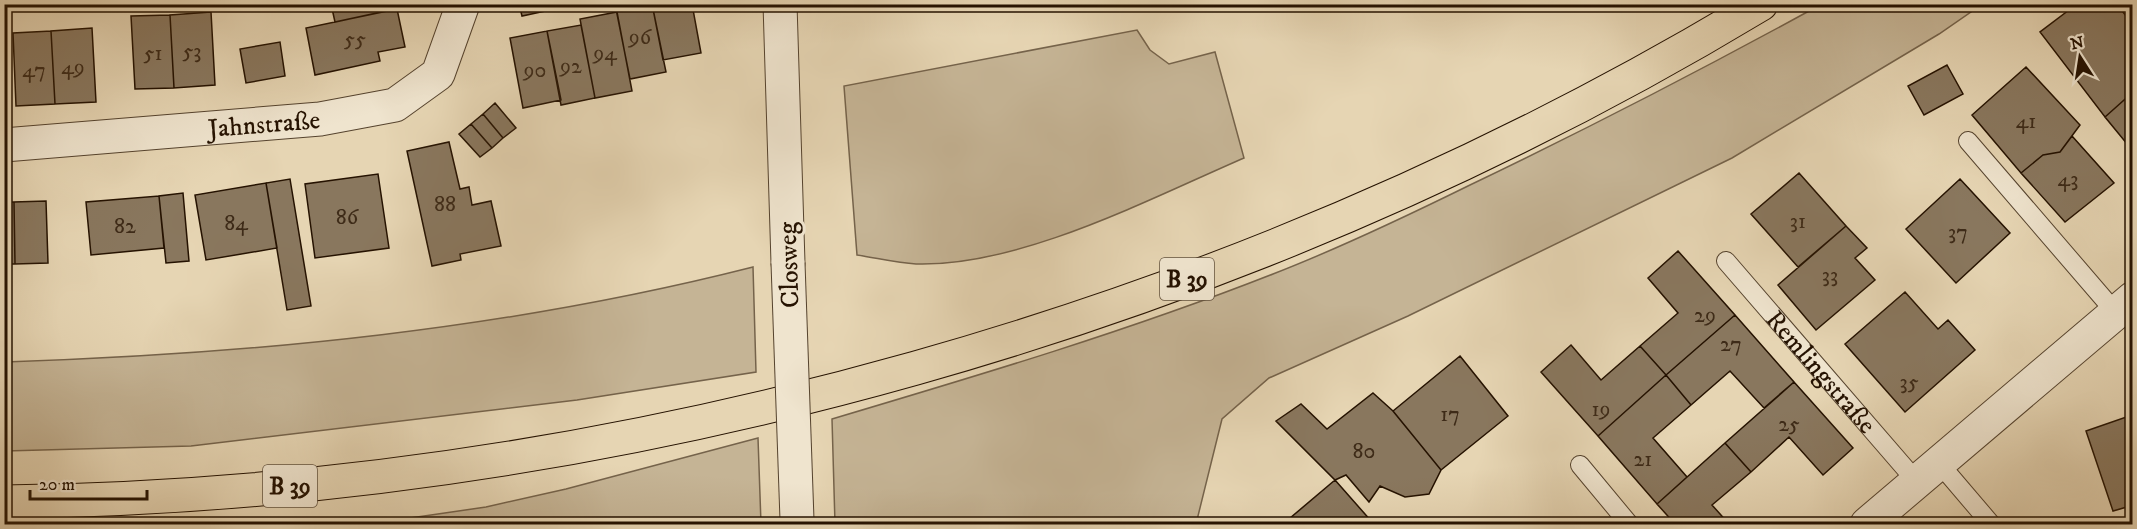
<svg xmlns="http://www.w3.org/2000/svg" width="2137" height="529" viewBox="0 0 2137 529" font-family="'IM FELL DW Pica',serif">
<rect width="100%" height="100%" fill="#e6d5b3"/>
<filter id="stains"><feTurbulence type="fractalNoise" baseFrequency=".00333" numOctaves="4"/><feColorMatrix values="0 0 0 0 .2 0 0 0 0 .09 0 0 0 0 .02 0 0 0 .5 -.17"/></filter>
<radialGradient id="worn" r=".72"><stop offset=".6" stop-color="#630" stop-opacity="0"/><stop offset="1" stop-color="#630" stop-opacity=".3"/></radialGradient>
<path fill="#c5b495" stroke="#75634b" stroke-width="1.5" d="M 1820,5 L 1981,5 L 1939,34 L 1732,158 L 1408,316 L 1269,378 L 1222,419 L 1196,524 L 835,524 L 832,419 C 980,375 1128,331 1273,274 C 1340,248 1405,217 1470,185 C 1589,128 1705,68 1820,5 Z
M 1137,30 L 1150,50 L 1169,64 L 1215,52 L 1244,158 C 1149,199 1020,267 916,264 C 897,263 877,258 857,255 L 844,86 Z
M 753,267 L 756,372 L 577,400 L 191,446 L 5,451 L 5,362 C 256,354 509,329 753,267 Z
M 758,438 L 761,524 L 369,524 L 486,507 L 566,489 Z"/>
<path fill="#89775e" stroke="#251201" stroke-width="1.5" d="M 331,4 L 408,4 L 409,6 L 335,22 Z
M 519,4 L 554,4 L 555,9 L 522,16 Z
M 615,4 L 652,4 L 666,72 L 630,79 Z
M 652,4 L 692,4 L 701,53 L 663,60 Z
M 2077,4 L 2117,4 L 2132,24 L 2132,93 L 2105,117 L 2040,32 Z
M 397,9 L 405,47 L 378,52 L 380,61 L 315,75 L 306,28 Z
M 211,12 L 215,85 L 174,88 L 170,15 Z
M 617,12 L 632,91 L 595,98 L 580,19 Z
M 170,15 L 174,88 L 135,89 L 131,16 Z
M 581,25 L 595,98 L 561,105 L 547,31 Z
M 92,28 L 96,102 L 55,104 L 51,31 Z
M 51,31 L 55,104 L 16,106 L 13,33 Z
M 547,31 L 561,100 L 523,108 L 510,38 Z
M 280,42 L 285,76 L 246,83 L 240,49 Z
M 1947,65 L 1963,94 L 1924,115 L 1908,86 Z
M 2026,67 L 2080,125 L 2060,152 L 2043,155 L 2021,173 L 1972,115 Z
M 2132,93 L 2132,150 L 2105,117 Z
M 495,103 L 516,128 L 503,138 L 483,114 Z
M 483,114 L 503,138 L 492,148 L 471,124 Z
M 471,124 L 492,148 L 480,157 L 459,134 Z
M 2072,136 L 2114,183 L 2065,222 L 2021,173 L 2043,155 L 2060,152 Z
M 449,142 L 460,189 L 469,187 L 472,205 L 491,201 L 501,246 L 460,254 L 461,260 L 432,266 L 407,151 Z
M 1799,173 L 1846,226 L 1798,267 L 1751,214 Z
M 378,174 L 389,248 L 315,258 L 305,184 Z
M 290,179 L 311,306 L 287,310 L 266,183 Z
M 1960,179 L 2010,233 L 1956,283 L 1906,229 Z
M 266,183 L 277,248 L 206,260 L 195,195 Z
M 183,193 L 189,261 L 166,263 L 159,196 Z
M 159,196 L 164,248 L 91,255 L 86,202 Z
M 46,201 L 48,263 L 15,264 L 14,202 Z
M 4,202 L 14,202 L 15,264 L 4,264 Z
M 1846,226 L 1867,248 L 1855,258 L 1875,280 L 1816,330 L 1778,285 Z
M 1678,251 L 1735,315 L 1666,375 L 1640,346 L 1678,313 L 1648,278 Z
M 1905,292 L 1938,329 L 1948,320 L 1975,350 L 1905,412 L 1845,344 Z
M 1735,315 L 1794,382 L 1764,408 L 1730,371 L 1691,405 L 1666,375 Z
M 1571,345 L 1601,380 L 1640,346 L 1666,375 L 1598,436 L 1541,372 Z
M 1460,356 L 1508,416 L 1441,470 L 1393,411 Z
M 1666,375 L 1691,405 L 1653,438 L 1687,477 L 1657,504 L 1598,436 Z
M 1794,382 L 1853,448 L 1823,475 L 1789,437 L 1751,472 L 1725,443 Z
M 1373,393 L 1393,411 L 1441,470 L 1429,494 L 1405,497 L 1380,486 L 1369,502 L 1346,475 L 1335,480 L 1276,421 L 1301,404 L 1327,429 Z
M 2132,415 L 2132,524 L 2127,507 L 2113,511 L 2086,431 Z
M 1725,443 L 1751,472 L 1712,505 L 1729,524 L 1675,524 L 1657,504 Z
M 1335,480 L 1372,522 L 1370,524 L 1283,524 Z"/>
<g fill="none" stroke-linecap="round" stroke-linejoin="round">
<defs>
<g id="service">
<path d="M 1968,141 L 2116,313"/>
<path id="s1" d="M 1726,261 L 1917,482"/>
<path d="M 1939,463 L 1991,524"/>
<path d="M 1580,465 L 1629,524"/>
</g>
<g id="minor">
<path d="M 780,4 L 788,263"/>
<path id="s2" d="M 4,145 L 320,119 L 395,105 L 438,74 L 463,4"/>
<path d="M 1867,524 L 2132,299"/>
</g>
<path id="primary" d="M 4,502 C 614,494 1239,319 1761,4"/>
</defs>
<use href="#service" stroke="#55432e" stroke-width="20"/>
<use href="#minor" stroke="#55432e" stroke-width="35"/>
<use href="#primary" stroke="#251201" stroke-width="35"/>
<use href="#service" stroke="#efe4ce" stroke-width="18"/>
<use href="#minor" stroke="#efe4ce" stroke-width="33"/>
<use href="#primary" stroke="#e6d5b3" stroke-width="33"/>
<defs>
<path id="minor-bridge" d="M 788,263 L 797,520"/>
</defs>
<use href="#minor-bridge" stroke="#55432e" stroke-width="35" stroke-linecap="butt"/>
<use href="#minor-bridge" stroke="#efe4ce" stroke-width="33"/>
</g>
<g text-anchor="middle" stroke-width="6" stroke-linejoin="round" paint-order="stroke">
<g font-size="22" fill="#3e2b18">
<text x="640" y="44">96</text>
<text x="355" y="46">55</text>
<text x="192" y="58">53</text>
<text x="153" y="60">51</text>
<text x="605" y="60">94</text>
<text x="571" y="73">92</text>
<text x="73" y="74">49</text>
<text x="34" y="77">47</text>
<text x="535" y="77">90</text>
<text x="2026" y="128">41</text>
<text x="2068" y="186">43</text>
<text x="445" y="211">88</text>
<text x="347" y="224">86</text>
<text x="1798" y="228">31</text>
<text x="236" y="230">84</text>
<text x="125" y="233">82</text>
<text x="1958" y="239">37</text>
<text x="1830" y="282">33</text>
<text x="1705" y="322">29</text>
<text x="1731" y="351">27</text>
<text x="1909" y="389">35</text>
<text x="1601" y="416">19</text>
<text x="1450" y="421">17</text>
<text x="1789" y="431">25</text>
<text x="1364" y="458">80</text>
<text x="1643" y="466">21</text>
</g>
<g fill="#efe4ce" stroke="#62513e" stroke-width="1.5">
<rect x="1160" y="258" width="54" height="42" rx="4.5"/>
<rect x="263" y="465" width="54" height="42" rx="4.5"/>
</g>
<g font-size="24" font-weight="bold" fill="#251201">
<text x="1187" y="287">B 39</text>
<text x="290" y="494">B 39</text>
</g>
<g font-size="26" fill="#251201" stroke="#efe4ce">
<text dy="9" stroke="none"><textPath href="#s2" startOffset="261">Jahnstraße</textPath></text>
<text transform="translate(788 265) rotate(-92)" y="9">Closweg</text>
<text dy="9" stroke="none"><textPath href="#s1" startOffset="146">Remlingstraße</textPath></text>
</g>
</g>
<rect width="2137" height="529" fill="none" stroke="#e6d5b3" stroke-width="24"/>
<rect x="6" y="6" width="2125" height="517" fill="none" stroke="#251201" stroke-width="3"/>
<rect x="12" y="12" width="2113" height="505" fill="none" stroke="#251201" stroke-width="1.5"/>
<g transform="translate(2080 57) rotate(348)" stroke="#efe4ce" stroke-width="4.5" paint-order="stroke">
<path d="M0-4.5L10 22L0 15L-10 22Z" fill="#251201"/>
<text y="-9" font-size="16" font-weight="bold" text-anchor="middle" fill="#251201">N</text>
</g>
<path d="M30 490v9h117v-9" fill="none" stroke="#251201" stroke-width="3"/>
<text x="39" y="490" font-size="18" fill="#251201" stroke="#efe4ce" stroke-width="4.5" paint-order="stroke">20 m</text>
<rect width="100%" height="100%" filter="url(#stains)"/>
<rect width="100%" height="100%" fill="url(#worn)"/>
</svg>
